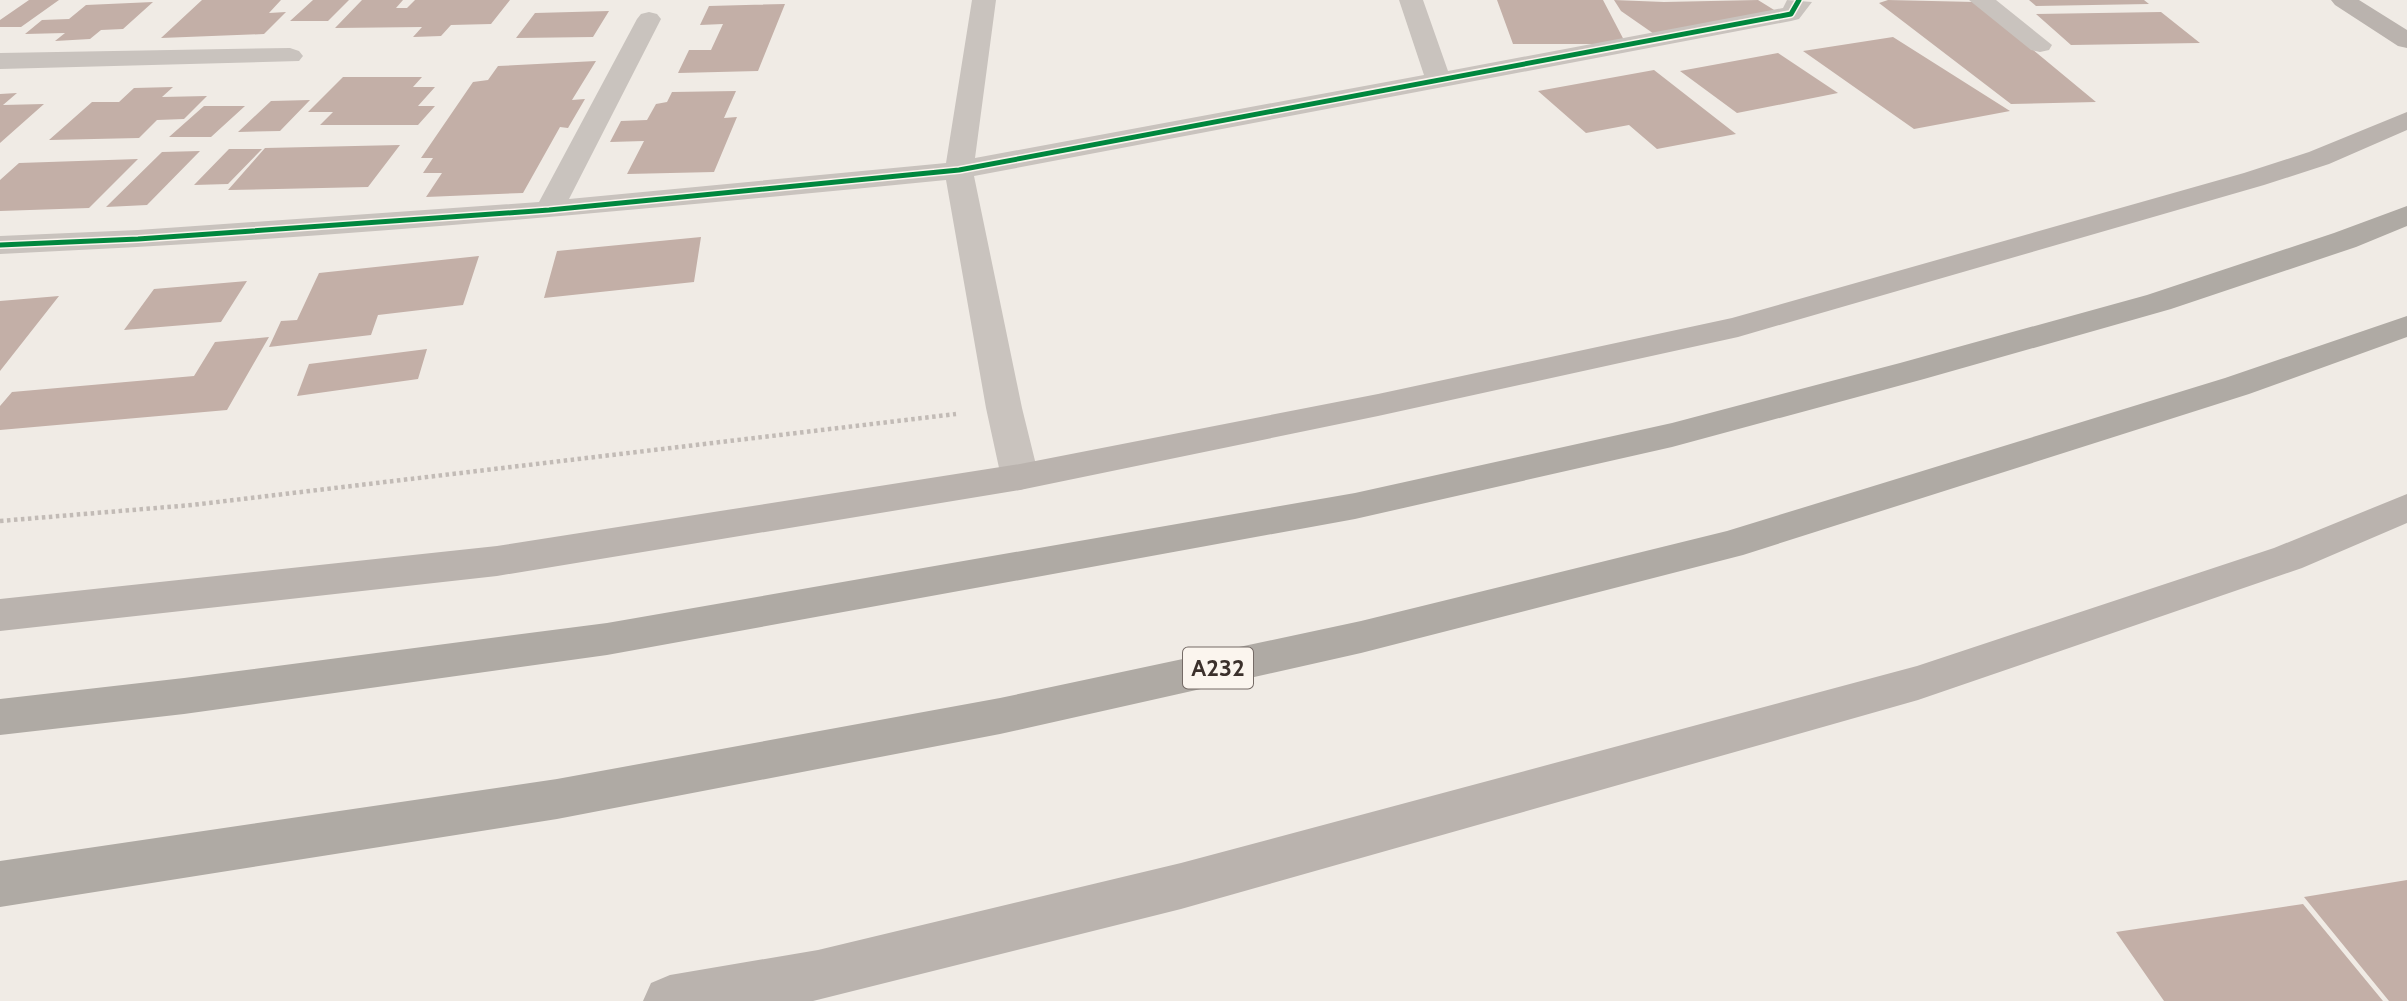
<svg xmlns="http://www.w3.org/2000/svg" width="2407" height="1001" viewBox="0 0 2407 1001" font-family="Cabin,sans-serif">
<rect width="100%" height="100%" fill="#f0ebe5"/>
<path fill="#c3afa7" d="M 29,0 L 59,0 L 21,27 L 0,27 L 0,20 Z
M 202,0 L 281,0 L 269,13 L 286,12 L 264,34 L 161,38 Z
M 313,0 L 349,0 L 328,21 L 290,21 Z
M 362,0 L 403,0 L 396,8 L 407,8 L 415,0 L 510,0 L 491,24 L 451,25 L 441,36 L 413,37 L 422,27 L 335,28 Z
M 1497,0 L 1603,0 L 1626,44 L 1513,44 Z
M 1614,0 L 1664,2 L 1758,0 L 1779,13 L 1657,36 L 1621,11 Z
M 1888,0 L 1975,2 L 2096,102 L 2011,104 L 1879,3 Z
M 2029,0 L 2144,0 L 2149,4 L 2036,6 Z
M 153,2 L 123,29 L 101,30 L 90,39 L 55,41 L 65,33 L 25,34 L 42,20 L 69,19 L 86,5 Z
M 785,4 L 758,71 L 678,73 L 689,50 L 711,50 L 723,24 L 700,25 L 709,6 Z
M 609,11 L 593,37 L 516,38 L 535,13 Z
M 2161,12 L 2200,43 L 2071,45 L 2036,14 Z
M 1893,37 L 2010,111 L 1914,129 L 1803,51 Z
M 1778,53 L 1838,93 L 1737,113 L 1680,71 Z
M 596,61 L 572,100 L 585,99 L 568,128 L 560,127 L 523,193 L 426,197 L 442,173 L 423,173 L 433,158 L 421,158 L 473,82 L 488,80 L 498,66 Z
M 1654,70 L 1736,134 L 1657,149 L 1629,125 L 1586,133 L 1538,91 Z
M 343,77 L 422,77 L 413,87 L 435,87 L 418,106 L 435,106 L 418,125 L 320,125 L 333,112 L 308,112 Z
M 173,87 L 162,97 L 207,96 L 184,119 L 157,120 L 139,138 L 49,140 L 92,102 L 119,102 L 134,88 Z
M 736,91 L 724,118 L 737,117 L 714,172 L 627,174 L 644,141 L 610,142 L 621,121 L 647,120 L 656,104 L 667,102 L 672,92 Z
M 17,93 L 3,105 L 44,104 L 0,143 L 0,94 Z
M 310,100 L 280,131 L 238,132 L 271,101 Z
M 204,106 L 245,106 L 211,137 L 169,137 Z
M 400,145 L 368,187 L 228,190 L 265,148 Z
M 229,149 L 262,149 L 228,184 L 194,185 Z
M 200,151 L 147,205 L 106,207 L 162,152 Z
M 138,159 L 89,208 L 0,211 L 0,180 L 19,163 Z
M 701,237 L 694,282 L 544,298 L 557,251 Z
M 479,256 L 463,305 L 378,315 L 371,335 L 269,347 L 281,321 L 297,320 L 319,273 Z
M 247,281 L 221,322 L 124,330 L 154,289 Z
M 59,296 L 0,371 L 0,301 Z
M 269,337 L 227,410 L 0,430 L 0,406 L 12,392 L 194,376 L 215,342 Z
M 427,349 L 418,379 L 297,396 L 309,364 Z
M 2407,880 L 2407,1001 L 2389,1001 L 2304,897 Z
M 2303,904 L 2383,1001 L 2164,1001 L 2116,932 Z"/>
<g fill="none" stroke-linecap="round" stroke-linejoin="round">
<path stroke="#c2bbb6" stroke-width="4.5" stroke-dasharray="3.5 3.5" stroke-linecap="butt" d="M 0,521 L 192,505 L 956,414"/>
<path fill="#c9c3be" fill-rule="evenodd" d="M 972,0 L 996,0 L 975,158 L 1424,75 L 1399,0 L 1423,0 L 1448,71 L 1783,8 L 1787,0 L 1812,2 L 1799,19 L 1791,21 L 974,176 L 1022,408 L 1039,477 L 1033,486 L 1020,490 L 1007,486 L 1001,477 L 986,408 L 946,180 C 631,211 316,240 0,254 L 0,236 L 138,230 L 539,202 L 637,19 L 641,14 L 649,12 L 657,14 L 661,19 L 569,199 L 946,163 Z
M 1969,0 L 1996,0 L 2052,45 L 2049,50 L 2040,52 L 2031,50 Z
M 290,48 L 299,51 L 303,56 L 299,61 L 0,69 L 0,53 Z"/>
<path fill="#bab3ae" fill-rule="evenodd" d="M 2331,0 L 2359,0 L 2407,30 L 2407,48 L 2398,46 L 2335,5 Z
M 2407,112 L 2407,130 L 2329,164 L 2264,185 L 1738,337 L 1378,416 L 1020,490 L 497,576 L 0,631 L 0,599 L 497,546 L 1020,464 L 1378,394 L 1732,318 L 2244,173 L 2309,152 Z
M 2407,494 L 2407,523 L 2302,568 L 1918,700 L 1181,909 L 813,1001 L 643,1001 L 651,983 L 670,975 L 818,950 L 1181,863 L 1917,666 L 2274,548 Z"/>
<path fill="#afaaa4" fill-rule="evenodd" d="M 2407,206 L 2407,226 L 2356,247 L 2171,309 L 1924,379 L 1672,447 L 1355,519 L 607,655 L 184,714 L 0,735 L 0,699 L 184,678 L 607,623 L 1355,493 L 1672,423 L 1900,363 L 2147,295 L 2334,233 Z
M 2407,316 L 2407,337 L 2249,394 L 1743,555 L 1361,653 L 1000,734 L 557,819 L 0,907 L 0,861 L 557,779 L 1000,698 L 1361,621 L 1727,531 L 2225,378 Z"/>
<defs>
<path id="cycleway" d="M 0,245 L 138,239 L 549,210 L 959,170 L 1791,14 L 1799,0"/>
</defs>
<use href="#cycleway" stroke="#fbf5ee" stroke-width="8"/>
<use href="#cycleway" stroke="#00873e" stroke-width="5"/>
</g>
<g text-anchor="middle" stroke-width="5" stroke-linejoin="round" paint-order="stroke">
<rect fill="#fbf5ee" stroke="#756b66" stroke-width="2" x="1183" y="647.5" width="70" height="41" rx="5"/>
<g font-size="24" font-weight="bold" fill="#3b302b">
<text x="1218" y="676">A232</text>
</g>
</g>
</svg>
